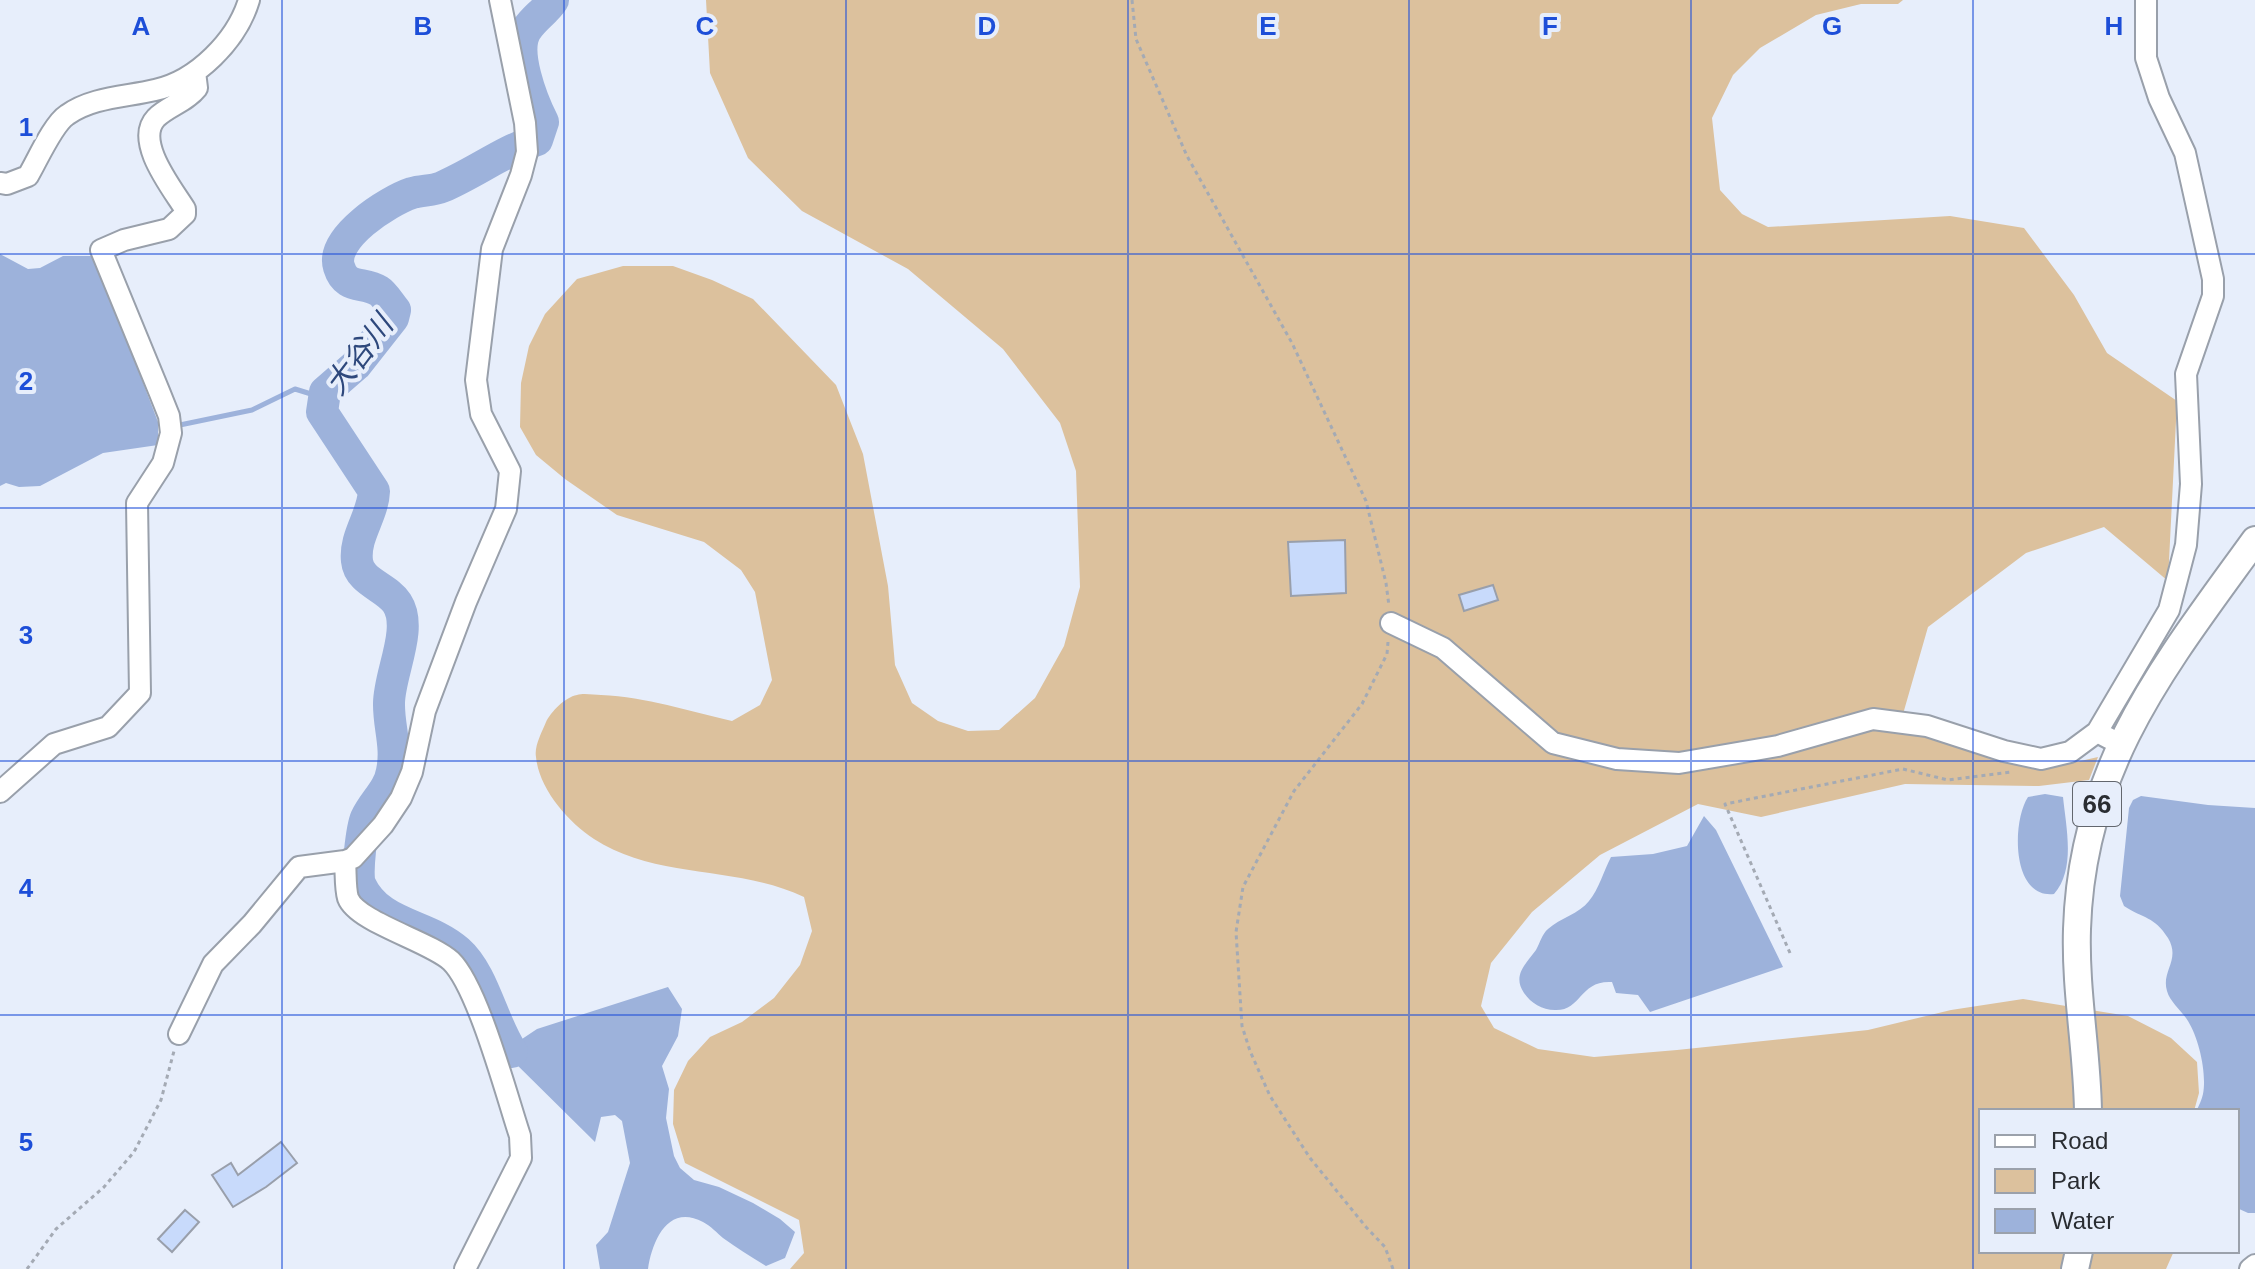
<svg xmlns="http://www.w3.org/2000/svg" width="2255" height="1269" viewBox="0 0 2255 1269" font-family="Arial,'Noto Sans JP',sans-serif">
<rect width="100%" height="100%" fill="#e7eefb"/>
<path fill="#dcc19d" d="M 706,0 L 1903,0 L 1898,4 L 1861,4 L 1816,15 L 1760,48 L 1733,75 L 1712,118 L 1720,190 L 1742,214 L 1768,227 L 1950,216 L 2024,228 L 2074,295 L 2107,353 L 2177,401 L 2168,581 L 2104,527 L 2026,553 L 1928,627 L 1901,721 L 1977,752 L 2050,768 L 2098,757 L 2089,780 L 2039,786 L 1905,784 L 1761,817 L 1698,804 L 1600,855 L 1532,912 L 1491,963 L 1481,1006 L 1494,1028 L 1538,1049 L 1594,1057 L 1677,1050 L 1868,1030 L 1951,1010 L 2023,999 L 2128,1016 L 2171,1038 L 2197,1062 L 2199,1093 L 2194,1111 L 1981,1111 L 1981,1251 L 2174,1251 L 2166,1269 L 790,1269 L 804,1253 L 799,1220 L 685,1163 L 673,1124 L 674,1090 L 688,1061 L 710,1037 L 742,1022 L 774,998 L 800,965 L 812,931 L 804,897 C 738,865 657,880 594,839 C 568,822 539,789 536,757 C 534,746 542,732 546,722 C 551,712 565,697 577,695 C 584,693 594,695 601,695 C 647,697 688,711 732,721 L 760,705 L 772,680 L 755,592 L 741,570 L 704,542 L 617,515 L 565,479 L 536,455 L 520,427 L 521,383 L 529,346 L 545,314 L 577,279 L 623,266 L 673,266 L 712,280 L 753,299 L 836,385 L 863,454 L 888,586 L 895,665 L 912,703 L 938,721 L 968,731 L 999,730 L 1035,698 L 1064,646 L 1080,587 L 1076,471 L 1060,423 L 1003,349 L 908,269 L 802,211 L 748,158 L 710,73 Z"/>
<path fill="#9db2db" d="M 0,254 L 28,269 L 40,268 L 63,256 L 95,256 L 158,422 L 158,445 L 103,453 L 40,486 L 19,487 L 6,483 L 0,486 Z
M 2045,794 L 2063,797 C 2066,827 2076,869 2054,894 C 2011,899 2012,821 2028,797 Z
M 2141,796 L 2208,805 L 2255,808 L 2255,1213 L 2248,1213 L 2237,1208 L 2237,1111 L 2196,1111 C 2199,1106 2202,1099 2203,1094 C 2207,1073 2199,1039 2188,1021 C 2182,1011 2170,1002 2167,991 C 2161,971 2181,960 2168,938 C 2154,916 2144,919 2124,906 L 2120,896 L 2129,808 L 2133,800 Z
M 1704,816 L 1716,830 L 1783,967 L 1650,1012 L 1638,995 L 1616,993 L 1612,982 C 1579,980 1582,1011 1555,1010 C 1542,1010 1531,1003 1524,993 C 1512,975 1526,964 1536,950 C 1540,943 1542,934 1548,929 C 1560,918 1579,914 1589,901 C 1599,889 1604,870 1611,857 L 1653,854 L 1687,846 Z
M 668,987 L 682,1009 L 678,1036 L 662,1066 L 669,1089 L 666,1118 L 674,1156 L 680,1168 L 694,1180 L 719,1187 L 753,1203 L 780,1219 L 795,1232 L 785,1258 L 766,1266 C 751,1257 737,1248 723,1238 C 717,1233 711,1226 703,1222 C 668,1203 652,1241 648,1269 L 600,1269 L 596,1245 L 608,1232 L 630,1163 L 622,1121 L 615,1115 L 601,1117 L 595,1142 L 509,1057 L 519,1041 L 537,1029 Z"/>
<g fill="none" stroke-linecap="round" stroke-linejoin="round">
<path stroke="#9db2db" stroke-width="5" d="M 175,426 L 252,410 L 295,389 L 324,398"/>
<path stroke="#9db2db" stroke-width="32" d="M 512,1052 C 492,1022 484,974 458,951 C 426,923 379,926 360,884 C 356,875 362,827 366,818 C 374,801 389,790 392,771 C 397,747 389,728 389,705 C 388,676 414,629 397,603 C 387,587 359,582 357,561 C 354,536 373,516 374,491 L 322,412 L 325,392 L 356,365 L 393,318 L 395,310 C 390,304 384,294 379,291 C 363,281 346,290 339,267 C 330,238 388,201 412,193 C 422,190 433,191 442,187 C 475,173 503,151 537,140 L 543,122 C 532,100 512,50 527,29 C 535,17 545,12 553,0"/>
</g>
<path fill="#c8dafb" stroke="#999fab" stroke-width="2" d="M 1345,540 L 1346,593 L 1291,596 L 1288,542 Z
M 1493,585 L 1498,600 L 1464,611 L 1459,595 Z
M 281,1142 L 297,1163 L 266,1187 L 233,1207 L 212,1175 L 231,1163 L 238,1175 Z
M 185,1210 L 199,1222 L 172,1252 L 158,1239 Z"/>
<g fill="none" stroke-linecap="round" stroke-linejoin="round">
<defs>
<path id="minor" d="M 0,183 L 7,184 L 28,176 C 37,161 53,124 67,115 C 92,97 126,97 155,90 C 197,81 237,40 249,0
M 1391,623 L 1443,648 L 1553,743 L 1617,759 L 1679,763 L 1778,746 L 1873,719 L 1927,726 L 2004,751 L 2041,759 L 2070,752 L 2097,732
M 2120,744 L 2097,732 L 2169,610 L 2186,545 L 2191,484 L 2186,374 L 2213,296 L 2213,279 L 2185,153 L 2159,98 L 2146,58 L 2146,0
M 0,792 L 54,744 L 108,727 L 140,693 L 137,503 L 163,463 L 171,433 L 169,416 L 159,391 L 101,250 L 124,240 L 169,229 L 185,214 L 185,209 C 172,188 134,141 156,118 C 168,106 186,102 197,88 L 195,72
M 345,861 C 346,872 345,888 348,898 C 357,922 429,941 451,961 C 478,987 507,1097 520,1136 L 521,1158 L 465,1269
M 179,1034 L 213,964 L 252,924 L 299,867 L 345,861 L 353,858 L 383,825 L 401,798 L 412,772 L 425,711 L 466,602 L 506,509 L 510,471 L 481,414 L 476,380 L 492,249 L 521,175 L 527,152 L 525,123 L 500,0
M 2250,1269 L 2255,1265"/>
<path id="major" d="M 2088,1111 C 2087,1050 2075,990 2077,929 C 2082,766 2164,666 2255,540
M 2075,1269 L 2079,1251"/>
</defs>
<use href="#minor" stroke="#99a0ab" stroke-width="24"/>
<use href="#major" stroke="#99a0ab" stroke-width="30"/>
<path stroke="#a4aab4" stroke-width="3" stroke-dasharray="4 4" stroke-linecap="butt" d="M 1132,0 L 1136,39 L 1187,156 L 1292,343 L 1366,501 L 1386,583 L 1389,606
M 1388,642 L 1387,654 L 1362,704 L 1294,791 L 1243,887 L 1236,932 L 1242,1026 L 1250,1051 L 1270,1096 L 1310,1158 L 1366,1227 L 1385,1247 L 1393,1269
M 1790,953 L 1725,804 L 1903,769 L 1948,780 L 2012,772
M 27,1269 L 56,1229 L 104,1187 L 134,1152 L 161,1100 L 174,1051"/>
<use href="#minor" stroke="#fff" stroke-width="20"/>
<use href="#major" stroke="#fff" stroke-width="26"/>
</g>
<path fill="none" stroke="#1d4ed8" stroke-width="2" stroke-opacity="0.55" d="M 282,0 L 282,1269M 564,0 L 564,1269M 846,0 L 846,1269M 1128,0 L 1128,1269M 1409,0 L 1409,1269M 1691,0 L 1691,1269M 1973,0 L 1973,1269M 0,254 L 2255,254M 0,508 L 2255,508M 0,761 L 2255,761M 0,1015 L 2255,1015"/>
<g text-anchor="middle" stroke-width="8" stroke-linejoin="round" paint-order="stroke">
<rect fill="#e7eefb" stroke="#63676e" stroke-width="2" x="2073" y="782" width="48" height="44" rx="6"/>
<g font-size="26" font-weight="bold" fill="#2a2d32">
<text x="2097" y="813">66</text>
</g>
<g font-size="30" font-style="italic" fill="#2e487c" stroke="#e7eefb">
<text transform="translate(359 355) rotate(-53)" y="10">大谷川</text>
</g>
</g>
<g font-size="26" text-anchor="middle" font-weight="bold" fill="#1d4ed8" stroke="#e7eefb" stroke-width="8" stroke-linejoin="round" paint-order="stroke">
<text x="141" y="35">A</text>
<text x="423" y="35">B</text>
<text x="705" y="35">C</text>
<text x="987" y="35">D</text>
<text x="1268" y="35">E</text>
<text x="1550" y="35">F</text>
<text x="1832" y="35">G</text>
<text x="2114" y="35">H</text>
<text x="26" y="136">1</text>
<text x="26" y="390">2</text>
<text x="26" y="644">3</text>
<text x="26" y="897">4</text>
<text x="26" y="1151">5</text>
</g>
<rect x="1979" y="1109" width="260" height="144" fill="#e7eefb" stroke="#9ba1ab" stroke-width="2"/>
<rect x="1995" y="1135" width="40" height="12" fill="#ffffff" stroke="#9ba1ab" stroke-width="2"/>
<text x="2051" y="1149" font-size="24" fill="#2a2d32">Road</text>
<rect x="1995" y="1169" width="40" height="24" fill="#dcc19d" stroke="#9ba1ab" stroke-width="2"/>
<text x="2051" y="1189" font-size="24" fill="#2a2d32">Park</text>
<rect x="1995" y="1209" width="40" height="24" fill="#9db2db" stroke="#9ba1ab" stroke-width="2"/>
<text x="2051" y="1229" font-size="24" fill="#2a2d32">Water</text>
</svg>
